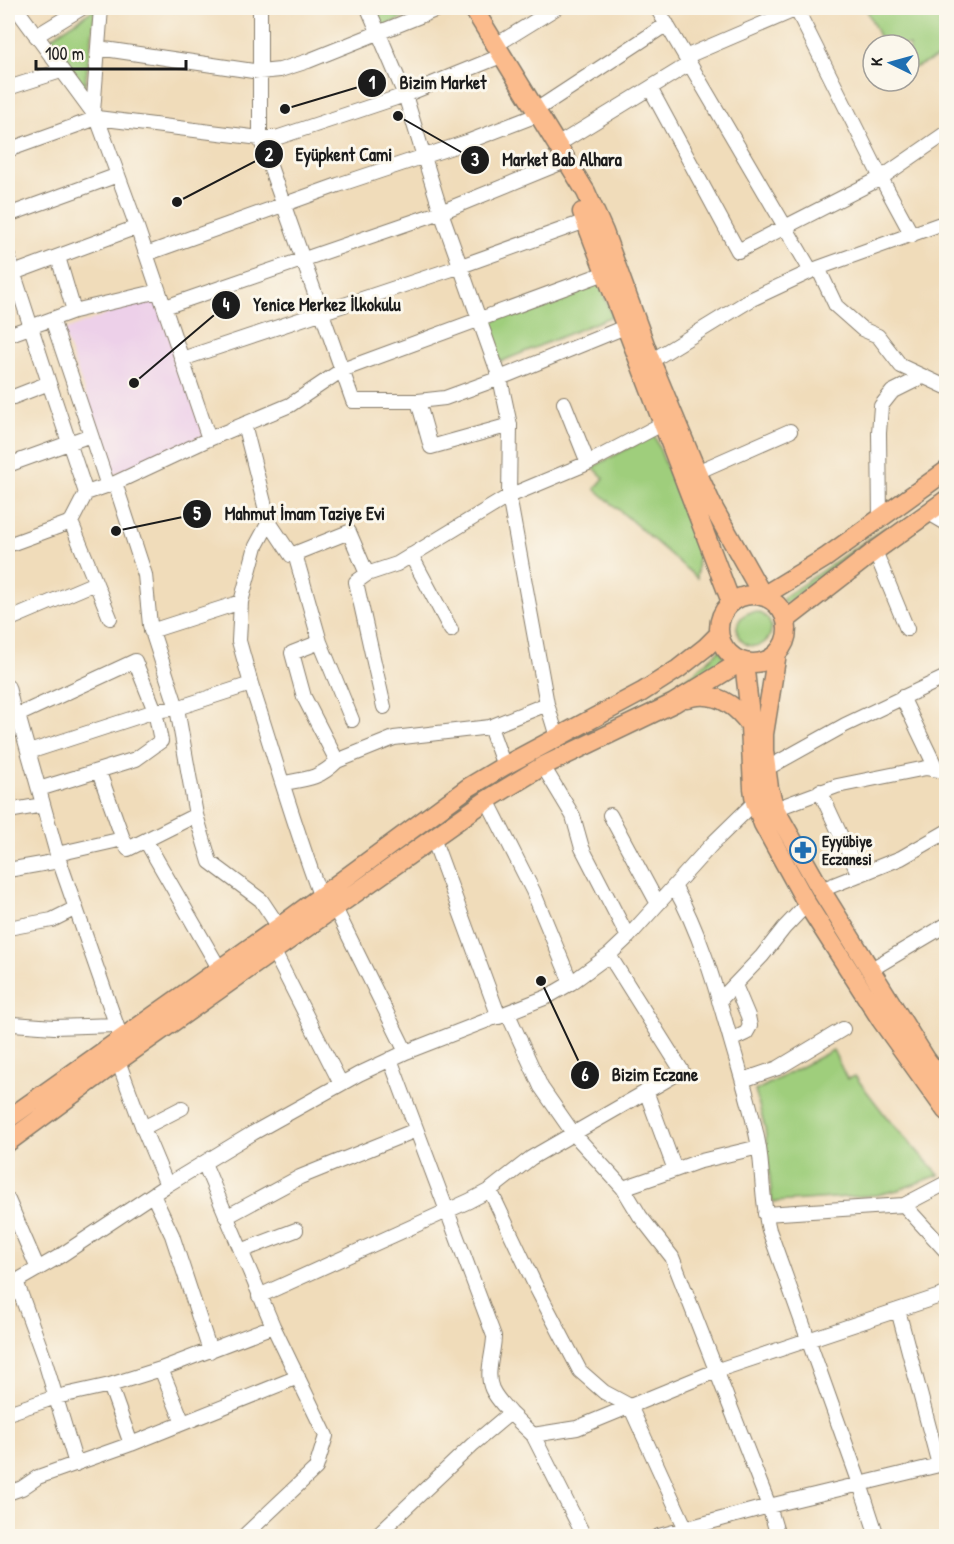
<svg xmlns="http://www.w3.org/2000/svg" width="954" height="1544" viewBox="0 0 954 1544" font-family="'Patrick Hand',sans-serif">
<rect width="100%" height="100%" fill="#fbf7ec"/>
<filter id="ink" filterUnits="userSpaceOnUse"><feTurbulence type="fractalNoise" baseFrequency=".0167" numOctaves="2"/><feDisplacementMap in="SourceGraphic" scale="12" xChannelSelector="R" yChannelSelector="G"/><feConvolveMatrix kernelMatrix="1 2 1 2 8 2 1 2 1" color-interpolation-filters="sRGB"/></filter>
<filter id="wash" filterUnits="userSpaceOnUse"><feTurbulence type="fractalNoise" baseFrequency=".008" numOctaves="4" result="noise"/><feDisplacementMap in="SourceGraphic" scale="24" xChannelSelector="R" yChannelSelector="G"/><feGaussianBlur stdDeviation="1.35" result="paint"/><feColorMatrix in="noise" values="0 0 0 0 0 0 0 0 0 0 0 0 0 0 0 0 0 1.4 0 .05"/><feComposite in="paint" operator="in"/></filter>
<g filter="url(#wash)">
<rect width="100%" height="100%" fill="#f0dcba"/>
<path fill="#edd0e9" d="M 155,296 L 204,435 L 114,474 L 63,331 Z"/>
<path fill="#9fce7c" stroke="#5e754c" stroke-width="1.5" d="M 96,8 L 84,91 L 46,41 Z
M 373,8 L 427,8 L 382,27 Z
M 866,8 L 946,8 L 946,54 L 909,70 L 909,45 L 883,45 Z
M 599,282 L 612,316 L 500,362 L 486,323 Z
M 654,434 L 698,550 L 697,578 L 595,489 L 604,478 L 593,467 Z
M 887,526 L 786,603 L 783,602 L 783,598 Z
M737 629a17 17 0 1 1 34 0a17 17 0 1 1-34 0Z
M 720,650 L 727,661 L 654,707 L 652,705 L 651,700 L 691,675 Z
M 833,1050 L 847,1079 L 855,1076 L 888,1119 L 939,1175 L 898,1190 L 877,1195 L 775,1202 L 772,1200 L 765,1128 L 755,1091 Z"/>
</g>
<g filter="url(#ink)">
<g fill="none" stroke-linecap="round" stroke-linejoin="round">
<defs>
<path id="minor" d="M 16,8 L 97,118 L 260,138 L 276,138 L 405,95 L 496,58
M 260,8 L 260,138 L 353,401 L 418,401 L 445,398 L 500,378 L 625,327
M 657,8 L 811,271
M 36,36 L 82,8
M 496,45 L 556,8
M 98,48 L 260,72 L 280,70 L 308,61 L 440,8
M 685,57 L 797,9
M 8,88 L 61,71
M 650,88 L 738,251 L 881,178 L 796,8
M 536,110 L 667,24
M 93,112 L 101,8
M 557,145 L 689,64
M 8,150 L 97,118 L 137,227 L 209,439 L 290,405 L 342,370 L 605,273
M 8,215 L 118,175
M 912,235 L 881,178 L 946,133
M 146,254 L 338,185 L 467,142 L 532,117
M 8,256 L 49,383
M 58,257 L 74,311
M 818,268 L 946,222
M 8,275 L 137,227
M 165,307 L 441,212 L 558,164
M 52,319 L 91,435
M 8,335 L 74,311 L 159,291
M 182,359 L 461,266 L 586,221
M 651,361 L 752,299 L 818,268 L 836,306 L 862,329 L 878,336 L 901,366 L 946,387
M 8,399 L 49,383 L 86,493
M 418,401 L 431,447 L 510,425
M 564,403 L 588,463
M 8,465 L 91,435 L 108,486
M 697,472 L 790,431
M 115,483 L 145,575 L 150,625 L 177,708 L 196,815 L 210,862 L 261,900 L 279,927
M 929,513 L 946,523
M 880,518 L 879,433 L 881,406 L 892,392 L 922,377
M 71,522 L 110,618
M 269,522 L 291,555 L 349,532 L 367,574 L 397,564 L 509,496 L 510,425 L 500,378 L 441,212 L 405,95 L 368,8
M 8,545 L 71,522 L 86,493 L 115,483 L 209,439
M 875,551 L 907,629
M 295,554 L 320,642 L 292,653 L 304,697 L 337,761 L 394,738 L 490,727 L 504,766
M 411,555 L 451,630
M 367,574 L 356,582 L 384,707
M 8,620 L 95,583
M 151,631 L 241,602
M 320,642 L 352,720
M 251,684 C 274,755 294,826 320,895
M 8,687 L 15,717
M 902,697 L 936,768
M 490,727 L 547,704
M 557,737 L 547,704 L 509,496 L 588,463 L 662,424
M 29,752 L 155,711 L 177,708 L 251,684 L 239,641 L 241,602 L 256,546 L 269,522 L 244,424
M 543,766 L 573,816 L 582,848 L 628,937
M 766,769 L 845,725 L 946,677
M 99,772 L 123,839
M 283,783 C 307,779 319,779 337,761
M 39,789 L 136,759 L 161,741 L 155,711 L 135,661 L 18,715 L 57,854 L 121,1038
M 820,791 L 859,875
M 487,800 L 533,891 L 571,983
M 775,809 L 837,786 L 926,768 L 946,771
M 8,811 L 43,805
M 610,815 L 658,904
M 433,838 L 499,1017
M 146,841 L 219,968
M 57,854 L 123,839 L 128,849 L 196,815
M 8,870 L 59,861
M 674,886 C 701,934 716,989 731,1041 C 741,1076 753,1112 759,1148 C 763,1175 762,1203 769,1230 L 860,1484 L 877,1536
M 821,890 L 901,858 L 946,832
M 335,908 L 406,1052
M 8,928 L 52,920 L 76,908
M 274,952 L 341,1084
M 870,970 L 946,925
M 719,1001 L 762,956 L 784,928 L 807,904
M 508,1014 L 541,1087 L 573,1133 L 623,1188 L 640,1216 L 672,1257 L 769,1506 L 778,1536
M 8,1021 L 13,1024 L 54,1027 L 116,1025
M 731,1040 L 746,1033 L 750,1026 L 748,1016 L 735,985
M 390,1059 L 494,1336 C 494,1353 485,1373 492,1389 C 496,1398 504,1406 510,1413
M 118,1061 L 143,1128 L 167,1185
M 743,1080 L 778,1068 L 843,1029
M 143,1128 L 182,1108
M 204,1163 L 273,1326 L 326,1436 L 316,1468 L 244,1536
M 675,1170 L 697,1162 L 759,1147
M 623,1188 L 675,1170 L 646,1091
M 490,1190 L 536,1287 L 580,1371 L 604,1392 L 630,1406 L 686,1529 L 688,1536
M 153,1195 L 172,1235 L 210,1351
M 8,1200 L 38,1269
M 904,1205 L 946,1251
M 765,1214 L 904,1205 L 946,1183
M 226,1217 L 300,1177 L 416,1130
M 241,1251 L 296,1230
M 16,1281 L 44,1358 L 76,1464
M 8,1286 L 60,1256 L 167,1185 L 253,1133 L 359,1074 L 406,1052 L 547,997 L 571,983 L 609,955 L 628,937 L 713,843 L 755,802
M 259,1296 L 469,1201 L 490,1190 L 531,1158 L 682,1071 L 609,955
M 898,1310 L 939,1465 L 946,1462
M 161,1369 L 183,1423
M 110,1385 L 131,1444
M 8,1413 L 56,1397 L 110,1385 L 161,1369 L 273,1326
M 533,1435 L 577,1428 L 718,1370 L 946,1294
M 8,1493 L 22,1488 L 38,1477 L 131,1444 L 298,1377
M 376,1536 L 472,1445 L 510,1413 L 533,1435 L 584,1536
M 659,1536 L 769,1506 L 939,1465"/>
<path id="major" d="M 473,8 L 586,192 L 604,232 L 651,361 L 697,472 L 714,509 L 763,596 L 825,558 L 946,471
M 582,212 L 731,602
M719 629a34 34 0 1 1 68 0a34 34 0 1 1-68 0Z
M 786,620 L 875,551 L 946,500
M 777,653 L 764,734 L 764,751 L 769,788 L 775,809 L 821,890 L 926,1059 L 946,1086
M 744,662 L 749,706 L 753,788 L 755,802 L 763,824 L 807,904 L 881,1020 L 946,1111
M 687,698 C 714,690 735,704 750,725
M 8,1119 L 279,927 L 469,787 L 504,766 L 642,692 L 678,669 L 706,647 L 719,634
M 8,1142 L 118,1061 L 487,800 L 543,766 L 674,703 L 742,661"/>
</defs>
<use href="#minor" stroke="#867c6b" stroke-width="16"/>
<use href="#major" stroke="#867c6b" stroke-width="21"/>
<use href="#minor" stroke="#fff" stroke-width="14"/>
<use href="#major" stroke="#fbbb8c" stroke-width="18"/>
</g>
</g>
<defs>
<symbol id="pharmacy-ring" viewBox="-11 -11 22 22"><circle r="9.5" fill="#fbf7ec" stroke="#1f6fb2" stroke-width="1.5"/><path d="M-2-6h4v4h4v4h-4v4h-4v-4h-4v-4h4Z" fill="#1f6fb2"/></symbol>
</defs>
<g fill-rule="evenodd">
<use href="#pharmacy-ring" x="788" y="835" width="30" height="30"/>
</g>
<g text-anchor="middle" stroke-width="6" stroke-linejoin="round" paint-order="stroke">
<g font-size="16" font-weight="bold" fill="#1c1c1c" stroke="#fbf7ec" text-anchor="start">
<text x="822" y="847">Eyyübiye<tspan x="822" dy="18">Eczanesi</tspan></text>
</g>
</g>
<path fill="none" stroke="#1c1c1c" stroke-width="2" d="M285 109L372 83M177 202L269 154M398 116L475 160M134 383L226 305M116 531L197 514M541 981L585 1075"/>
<g fill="#1c1c1c" stroke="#fbf7ec" stroke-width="2">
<circle cx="285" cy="109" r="6"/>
<circle cx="177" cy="202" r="6"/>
<circle cx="398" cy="116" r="6"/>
<circle cx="134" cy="383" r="6"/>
<circle cx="116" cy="531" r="6"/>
<circle cx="541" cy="981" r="6"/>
<circle cx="372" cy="83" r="15"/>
<circle cx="269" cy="154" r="15"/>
<circle cx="475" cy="160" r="15"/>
<circle cx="226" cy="305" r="15"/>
<circle cx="197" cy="514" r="15"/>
<circle cx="585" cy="1075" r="15"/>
</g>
<g font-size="18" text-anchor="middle" font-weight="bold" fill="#fff">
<text x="372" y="89">1</text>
<text x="269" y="161">2</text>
<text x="475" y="166">3</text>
<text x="226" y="311">4</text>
<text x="197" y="520">5</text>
<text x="585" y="1081">6</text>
</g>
<g font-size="18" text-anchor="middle" font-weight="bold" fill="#1c1c1c" stroke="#fbf7ec" stroke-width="6" stroke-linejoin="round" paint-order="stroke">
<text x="443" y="89">Bizim Market</text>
<text x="344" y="161">Eyüpkent Cami</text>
<text x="562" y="166">Market Bab Alhara</text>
<text x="327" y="311">Yenice Merkez İlkokulu</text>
<text x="305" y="520">Mahmut İmam Taziye Evi</text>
<text x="655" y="1081">Bizim Eczane</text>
</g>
<rect width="954" height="1544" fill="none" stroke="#fbf7ec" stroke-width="30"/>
<g transform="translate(891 63) rotate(275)"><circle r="28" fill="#fbf7ec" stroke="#a29f99" stroke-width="1.5"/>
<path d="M0-4.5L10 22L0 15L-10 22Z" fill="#1f6fb2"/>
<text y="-9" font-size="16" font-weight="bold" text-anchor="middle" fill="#1c1c1c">K</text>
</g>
<path d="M36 60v9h150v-9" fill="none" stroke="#1c1c1c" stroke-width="3"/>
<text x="45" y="60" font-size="18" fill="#1c1c1c" stroke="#fbf7ec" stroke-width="4.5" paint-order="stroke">100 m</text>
</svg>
